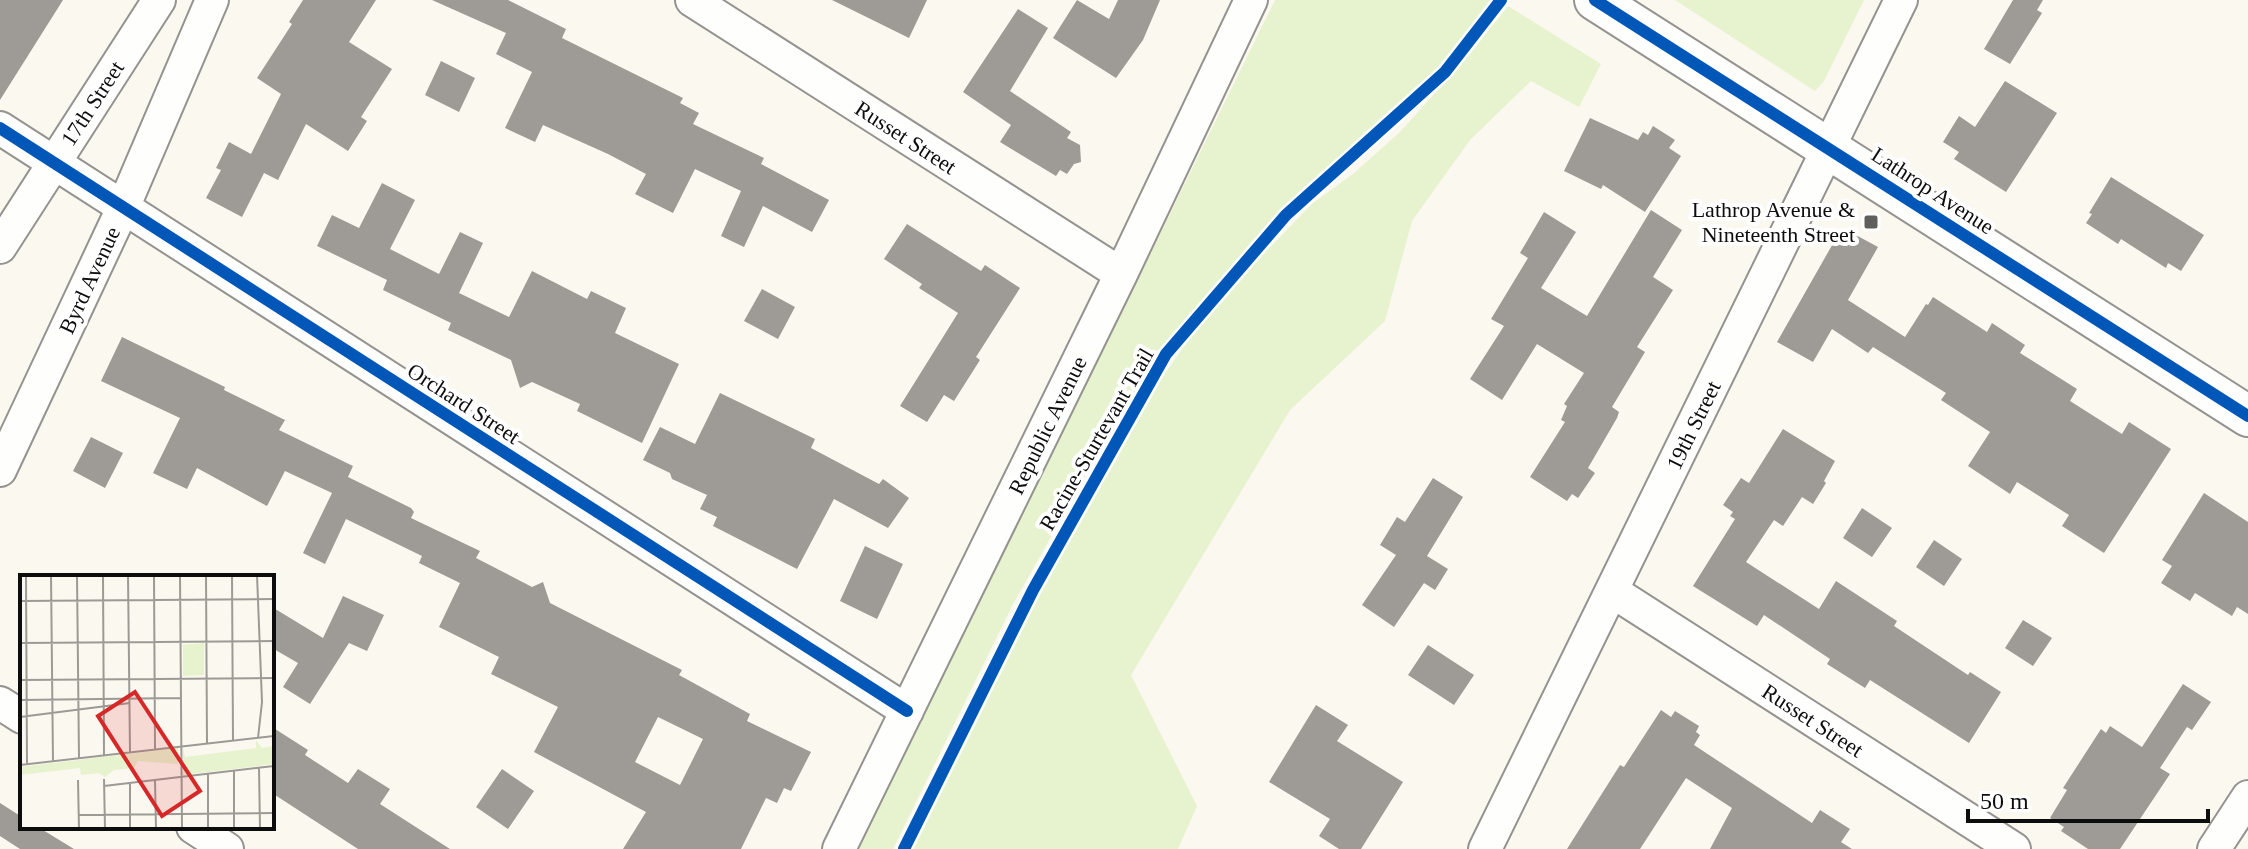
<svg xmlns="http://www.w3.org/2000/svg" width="2248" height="849" viewBox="0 0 2248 849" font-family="Georgia,serif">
<rect width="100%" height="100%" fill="#fbf8f0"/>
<path fill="#e7f2ce" d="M 1275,0 L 1493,0 L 1419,90 L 1358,152 L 1317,180 L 1235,262 L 1172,338 L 1116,422 L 1013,604 L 893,849 L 858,849 Z
M 1675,0 L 1864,0 L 1824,81 L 1815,91 Z
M 1508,6 L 1601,64 L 1579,107 L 1531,81 L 1470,140 L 1412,221 L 1385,321 L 1290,410 L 1131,675 L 1197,806 L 1178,849 L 906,849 L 1030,598 L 1089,493 L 1146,401 L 1189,339 L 1241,277 L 1313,203 L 1353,174 L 1400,132 L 1465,60 Z"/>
<path fill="#9e9a96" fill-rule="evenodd" d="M 0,0 L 63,0 L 0,100 Z
M 303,0 L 376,0 L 349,42 L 392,69 L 361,117 L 367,121 L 348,151 L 306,124 L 278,180 L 264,173 L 242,217 L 206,198 L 221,170 L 216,168 L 229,142 L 251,154 L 281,94 L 257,78 L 292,24 L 289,22 Z
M 432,0 L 508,0 L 566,29 L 562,38 L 683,98 L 680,103 L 699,113 L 693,124 L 764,158 L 761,164 L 829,200 L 812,232 L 763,206 L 744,247 L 721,236 L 741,191 L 695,169 L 673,213 L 635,194 L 646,174 L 608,154 L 543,125 L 535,142 L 505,128 L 532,72 L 496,54 L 506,33 Z
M 832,0 L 927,0 L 909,38 Z
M 1077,0 L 1109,19 L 1118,0 L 1160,0 L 1143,40 L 1116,78 L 1053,38 Z
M 2013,0 L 2043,0 L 2037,10 L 2042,13 L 2010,64 L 1984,49 Z
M 1018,9 L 1048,28 L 1010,91 L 1071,132 L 1067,138 L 1080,145 L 1081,162 L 1074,164 L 1067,174 L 1060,170 L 1056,176 L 1000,142 L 1011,125 L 963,92 Z
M 441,61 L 475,78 L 459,112 L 425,95 Z
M 2005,81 L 2057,113 L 2006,192 L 1954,159 L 1959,152 L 1943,142 L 1959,116 L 1975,127 Z
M 1590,118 L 1638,140 L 1643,132 L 1648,135 L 1653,126 L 1675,140 L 1669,148 L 1681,156 L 1645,212 L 1603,185 L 1601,189 L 1564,171 Z
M 2111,177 L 2204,235 L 2181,271 L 2168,263 L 2166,268 L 2121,239 L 2118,244 L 2086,223 L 2092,214 L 2089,213 Z
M 382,183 L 415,200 L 390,249 L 439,274 L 460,232 L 483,243 L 459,293 L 509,317 L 532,271 L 587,299 L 591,291 L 626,308 L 615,333 L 679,364 L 642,443 L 577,411 L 580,404 L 532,382 L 520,388 L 511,360 L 448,330 L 451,323 L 383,290 L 387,280 L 317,246 L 332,215 L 359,228 Z
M 1651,210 L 1682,230 L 1653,277 L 1673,290 L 1637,347 L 1645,352 L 1612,407 L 1619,412 L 1617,418 L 1588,468 L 1595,473 L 1578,498 L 1572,494 L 1567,501 L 1530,477 L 1565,422 L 1561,420 L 1567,406 L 1564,404 L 1584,373 L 1537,344 L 1502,400 L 1470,379 L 1504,326 L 1491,319 L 1528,258 L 1520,253 L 1544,212 L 1576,232 L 1541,288 L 1587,316 Z
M 907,224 L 981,271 L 985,265 L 1020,288 L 976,357 L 980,360 L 954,401 L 944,395 L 927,422 L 900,406 L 958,313 L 919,288 L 922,284 L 884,259 Z
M 1854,234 L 1878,247 L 1848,300 L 1905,337 L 1926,304 L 1928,305 L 1933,297 L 1987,332 L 1992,323 L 2025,345 L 2020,353 L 2077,389 L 2070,401 L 2122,434 L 2129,422 L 2171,449 L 2104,553 L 2062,526 L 2069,515 L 2017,482 L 2010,494 L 1968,466 L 1990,432 L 1941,400 L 1946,393 L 1873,347 L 1868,353 L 1832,329 L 1813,362 L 1777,342 L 1835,240 Z
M 762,289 L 795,307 L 778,339 L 744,321 Z
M 122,337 L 225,387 L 224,390 L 285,420 L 279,430 L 353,466 L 348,477 L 411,508 L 414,512 L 411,518 L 480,551 L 476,558 L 532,587 L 543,582 L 550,603 L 682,670 L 679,675 L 750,714 L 747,721 L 811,752 L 791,791 L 784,788 L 777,803 L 766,798 L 741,849 L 623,849 L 646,812 L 534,752 L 558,707 L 491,674 L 499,657 L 439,627 L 460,583 L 419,563 L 422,556 L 346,519 L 325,564 L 303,553 L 332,493 L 285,471 L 267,506 L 197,468 L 187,489 L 153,473 L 180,418 L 101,381 ZM 658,717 L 703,739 L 680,785 L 635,762 Z
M 720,393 L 815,439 L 811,448 L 879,484 L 883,479 L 909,498 L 888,528 L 834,499 L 797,569 L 713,526 L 717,517 L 700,509 L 707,495 L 672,479 L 670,473 L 643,460 L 660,427 L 695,444 Z
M 1783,429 L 1835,461 L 1824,481 L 1826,483 L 1813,504 L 1802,497 L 1783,526 L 1774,520 L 1746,562 L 1819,609 L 1836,581 L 1897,621 L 1894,626 L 1968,675 L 1970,672 L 2001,692 L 1969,743 L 1870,680 L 1865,688 L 1827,664 L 1830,659 L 1764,615 L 1757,626 L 1693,586 L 1735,519 L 1730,516 L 1733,512 L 1723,505 L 1741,478 L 1749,483 Z
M 91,437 L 123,453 L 105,488 L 73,471 Z
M 1433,478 L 1463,497 L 1427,556 L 1448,569 L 1435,590 L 1424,583 L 1394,627 L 1362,605 L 1396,555 L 1380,545 L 1397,517 L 1405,522 Z
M 2204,493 L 2248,522 L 2248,614 L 2237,607 L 2232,616 L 2195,593 L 2190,601 L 2161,583 L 2172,566 L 2162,560 Z
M 1862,508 L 1892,528 L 1872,557 L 1843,538 Z
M 1934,540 L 1962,559 L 1944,586 L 1916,567 Z
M 865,546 L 903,564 L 877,619 L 840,601 Z
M 343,596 L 384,615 L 367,651 L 349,643 L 310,704 L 283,687 L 298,663 L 272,648 L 272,607 L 323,638 Z
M 2023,620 L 2052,638 L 2033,666 L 2005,648 Z
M 1428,645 L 1474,675 L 1454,705 L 1408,675 Z
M 2183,684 L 2211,702 L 2192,730 L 2187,727 L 2160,768 L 2170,774 L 2120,849 L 2088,849 L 2061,831 L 2064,827 L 2050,818 L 2067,790 L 2063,788 L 2101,729 L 2106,733 L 2110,726 L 2142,747 Z
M 1316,705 L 1348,725 L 1337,741 L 1403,782 L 1361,849 L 1339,849 L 1319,836 L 1330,819 L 1269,782 Z
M 1661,710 L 1671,717 L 1675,711 L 1699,726 L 1696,732 L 1700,735 L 1694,745 L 1812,823 L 1820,810 L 1850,829 L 1841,842 L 1852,849 L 1710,849 L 1732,808 L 1686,778 L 1640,849 L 1567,849 L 1620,765 L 1624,767 Z
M 272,727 L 308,750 L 305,755 L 348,783 L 358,769 L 390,789 L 380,804 L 450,849 L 358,849 L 272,793 Z
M 502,769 L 534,791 L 508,829 L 476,807 Z
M 0,803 L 22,817 L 22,827 L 38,827 L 74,849 L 20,849 L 0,836 Z"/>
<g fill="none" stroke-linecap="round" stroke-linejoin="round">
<defs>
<path id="minor" d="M 692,0 L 1121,274
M 0,128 L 907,711
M 0,247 L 159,0
M 0,470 L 123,208 L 212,0
M 1612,591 L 2014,849
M 0,703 L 22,717
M 193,827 L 227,849
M 839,849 L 1121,274 L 1251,0
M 1485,849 L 1901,0
M 2214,849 L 2248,797"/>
<path id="tertiary" d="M 1595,0 L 2248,416"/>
</defs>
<use href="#minor" stroke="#94938f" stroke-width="36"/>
<use href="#tertiary" stroke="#94938f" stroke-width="44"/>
<use href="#minor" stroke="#fefefd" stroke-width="32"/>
<use href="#tertiary" stroke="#fefefd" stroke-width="40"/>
<defs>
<path id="cycleway" d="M 1595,0 L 2248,416
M 0,128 L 907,711
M 904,849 L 1033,590 L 1166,354 L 1286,215 L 1445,72 L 1501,0"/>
</defs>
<use href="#cycleway" stroke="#fff" stroke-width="17"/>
<use href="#cycleway" stroke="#0057b8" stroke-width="12"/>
</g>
<rect fill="#605f5c" stroke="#fff" stroke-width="3" x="1863" y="214" width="16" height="16" rx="4"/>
<g text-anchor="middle" stroke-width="8" stroke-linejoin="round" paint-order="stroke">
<g font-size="22" fill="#0d0d0d" stroke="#fff">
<text transform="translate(92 103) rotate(-57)" y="8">17th Street</text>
<text transform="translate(906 137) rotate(33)" y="8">Russet Street</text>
<text transform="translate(1933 190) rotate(33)" y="8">Lathrop Avenue</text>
<text transform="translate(89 280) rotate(-65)" y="8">Byrd Avenue</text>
<text transform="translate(464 403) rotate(33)" y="8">Orchard Street</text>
<text transform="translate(1047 425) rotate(-64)" y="8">Republic Avenue</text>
<text transform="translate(1693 425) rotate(-64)" y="8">19th Street</text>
<text transform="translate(1096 439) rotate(-60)" y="8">Racine-Sturtevant Trail</text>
<text transform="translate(1813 720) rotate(33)" y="8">Russet Street</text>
</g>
<g font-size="22" fill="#0d0d0d" stroke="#fff" text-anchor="end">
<text x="1855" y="217">Lathrop Avenue &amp;<tspan x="1855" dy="25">Nineteenth Street</tspan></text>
</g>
</g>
<g transform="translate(20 575)">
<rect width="254" height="254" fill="#fbf8f0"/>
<path d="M 184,68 L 184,100 L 163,101 L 163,70 ZM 236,165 L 242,173 L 254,171 L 254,189 L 163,200 L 163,173 L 165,182 L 236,173 ZM 158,173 L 158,189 L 118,186 L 114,193 L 94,195 L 85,202 L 79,198 L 61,200 L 60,193 L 0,200 L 0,192 Z" fill="#e7f2ce"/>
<path fill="none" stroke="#9c9a95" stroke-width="2" d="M 6,0 L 7,190M 31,0 L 33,187M 57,0 L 59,183M 83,0 L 84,180M 108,0 L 110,177M 134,0 L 135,174M 160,0 L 162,254M 186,0 L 187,168M 212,0 L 213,166M 237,0 L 242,127 L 238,163M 0,26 L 254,24M 0,68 L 254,66M 0,105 L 254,103M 0,125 L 161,123M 0,142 L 110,128M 0,190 L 254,161M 239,193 L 240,254M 214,196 L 214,254M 188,199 L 188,254M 84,204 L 85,254M 58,205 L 59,254M 135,205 L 136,254M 110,208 L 110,254M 84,211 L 254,191M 59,240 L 254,238"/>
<path fill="#d62828" fill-opacity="0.15" stroke="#d62828" stroke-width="4" d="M 115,117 L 180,216 L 142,241 L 78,141 Z"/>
<rect width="254" height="254" fill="none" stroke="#0d0d0d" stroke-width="4"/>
</g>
<path d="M1968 809v12h240v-12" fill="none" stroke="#0d0d0d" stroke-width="4"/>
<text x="1980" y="809" font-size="24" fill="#0d0d0d" stroke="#ffffff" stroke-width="6" paint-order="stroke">50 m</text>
</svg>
